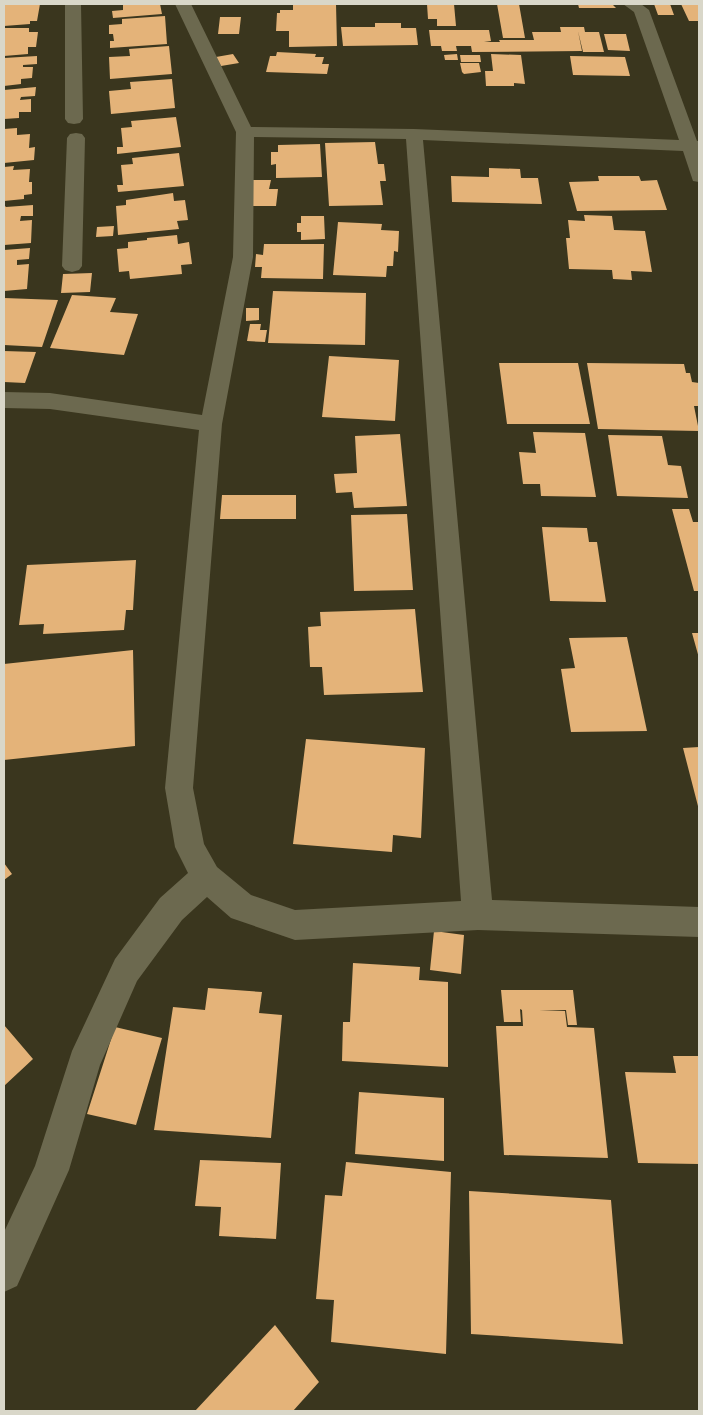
<svg xmlns="http://www.w3.org/2000/svg" width="703" height="1415" viewBox="0 0 703 1415" font-family="'Sofia Sans Condensed',sans-serif">
<rect width="100%" height="100%" fill="#3a361e"/>
<path fill="#e4b379" d="M 4,4 L 40,4 L 37,21 L 30,21 L 30,24 L 4,26 Z
M 123,4 L 160,4 L 162,14 L 113,18 L 112,11 L 123,10 Z
M 293,4 L 336,4 L 337,46 L 289,47 L 289,31 L 276,31 L 277,13 L 280,13 L 280,10 L 293,10 Z
M 427,4 L 454,4 L 456,26 L 437,26 L 437,19 L 428,19 Z
M 497,4 L 519,4 L 525,38 L 503,38 Z
M 578,4 L 612,4 L 616,8 L 579,8 Z
M 654,4 L 670,4 L 674,15 L 658,15 Z
M 681,4 L 699,4 L 699,21 L 689,21 Z
M 165,16 L 167,44 L 110,48 L 110,41 L 114,41 L 113,34 L 109,34 L 109,25 L 122,24 L 122,19 Z
M 220,17 L 241,17 L 239,34 L 218,34 Z
M 375,23 L 401,23 L 401,28 L 416,28 L 418,45 L 343,46 L 341,27 L 375,27 Z
M 560,27 L 584,27 L 585,32 L 599,32 L 604,52 L 583,52 L 578,31 L 582,51 L 472,52 L 471,46 L 456,46 L 457,51 L 442,51 L 441,46 L 431,46 L 429,30 L 489,30 L 491,41 L 484,42 L 500,42 L 499,40 L 534,40 L 532,32 L 561,32 Z
M 4,28 L 29,28 L 29,32 L 38,32 L 36,47 L 28,47 L 28,54 L 4,56 Z
M 604,34 L 626,34 L 630,51 L 608,50 Z
M 169,46 L 172,74 L 110,79 L 109,57 L 130,56 L 129,49 Z
M 277,52 L 316,54 L 315,57 L 324,57 L 322,64 L 329,64 L 327,74 L 266,72 L 270,56 L 276,56 Z
M 233,54 L 239,63 L 221,66 L 216,57 Z
M 457,54 L 458,60 L 445,60 L 444,55 Z
M 491,54 L 521,55 L 525,84 L 514,83 L 514,86 L 486,86 L 485,71 L 493,71 Z
M 460,55 L 480,55 L 481,62 L 461,62 Z
M 37,56 L 37,64 L 23,65 L 23,67 L 33,67 L 32,78 L 21,79 L 21,84 L 4,86 L 4,58 Z
M 570,56 L 625,57 L 630,76 L 573,75 Z
M 460,63 L 479,63 L 481,72 L 464,74 L 462,72 Z
M 172,79 L 175,108 L 111,114 L 109,91 L 131,89 L 130,82 Z
M 36,87 L 35,96 L 21,97 L 20,100 L 31,99 L 31,112 L 19,112 L 19,118 L 4,119 L 4,90 Z
M 176,117 L 181,147 L 117,154 L 117,147 L 123,147 L 121,128 L 132,127 L 131,121 Z
M 17,128 L 17,135 L 30,134 L 29,148 L 35,147 L 34,160 L 4,163 L 4,129 Z
M 375,142 L 378,164 L 384,164 L 386,181 L 380,181 L 383,205 L 329,206 L 325,143 Z
M 320,144 L 322,177 L 276,178 L 276,164 L 271,165 L 271,152 L 278,152 L 278,145 Z
M 179,153 L 184,186 L 118,192 L 117,185 L 123,185 L 121,165 L 133,164 L 132,158 Z
M 14,166 L 13,170 L 30,169 L 29,182 L 32,182 L 32,194 L 24,195 L 24,199 L 4,201 L 4,167 Z
M 489,168 L 520,169 L 521,178 L 538,178 L 542,204 L 452,202 L 451,176 L 489,177 Z
M 598,176 L 639,176 L 641,181 L 657,180 L 667,210 L 577,211 L 569,182 L 599,181 Z
M 253,180 L 271,180 L 269,189 L 278,189 L 276,206 L 249,206 Z
M 173,193 L 174,201 L 185,200 L 188,220 L 177,221 L 179,229 L 118,235 L 116,206 L 126,205 L 126,200 Z
M 4,205 L 6,207 L 33,205 L 33,216 L 21,216 L 20,221 L 32,220 L 31,243 L 4,245 Z
M 584,215 L 612,216 L 614,230 L 645,231 L 652,272 L 631,271 L 632,280 L 613,279 L 612,270 L 569,269 L 566,238 L 570,238 L 568,220 L 585,221 Z
M 301,216 L 324,216 L 325,239 L 301,240 L 301,232 L 297,232 L 297,223 L 301,223 Z
M 338,222 L 382,224 L 381,230 L 399,231 L 398,252 L 394,251 L 393,266 L 387,266 L 386,277 L 333,275 Z
M 114,226 L 113,236 L 96,237 L 97,227 Z
M 177,235 L 178,244 L 189,242 L 192,264 L 181,265 L 182,274 L 130,279 L 129,271 L 119,272 L 117,249 L 128,248 L 128,242 L 147,240 L 147,238 Z
M 264,244 L 324,244 L 323,279 L 261,278 L 262,267 L 255,267 L 256,254 L 263,255 Z
M 30,248 L 29,259 L 17,260 L 17,265 L 29,264 L 27,289 L 4,291 L 4,250 Z
M 92,273 L 90,292 L 61,293 L 63,274 Z
M 273,291 L 366,293 L 365,345 L 268,343 Z
M 72,295 L 116,298 L 110,312 L 138,314 L 124,355 L 50,348 Z
M 4,298 L 58,300 L 42,347 L 4,345 Z
M 246,308 L 259,308 L 259,320 L 246,321 Z
M 250,324 L 261,324 L 260,330 L 267,330 L 265,342 L 247,341 Z
M 4,351 L 36,352 L 25,383 L 4,382 Z
M 329,356 L 399,360 L 395,421 L 322,417 Z
M 499,363 L 578,363 L 590,424 L 507,424 Z
M 587,363 L 684,364 L 686,373 L 690,373 L 692,382 L 699,383 L 699,406 L 694,406 L 699,431 L 598,429 Z
M 533,432 L 585,433 L 596,497 L 541,496 L 540,484 L 523,484 L 519,452 L 536,453 Z
M 400,434 L 407,506 L 354,508 L 352,492 L 336,493 L 334,474 L 357,473 L 355,436 Z
M 608,435 L 662,436 L 668,465 L 681,466 L 688,498 L 617,496 Z
M 222,495 L 296,495 L 296,519 L 220,519 Z
M 672,509 L 689,509 L 693,522 L 699,522 L 699,591 L 694,591 Z
M 407,514 L 413,590 L 354,591 L 351,515 Z
M 542,527 L 587,528 L 589,542 L 597,542 L 606,602 L 550,601 Z
M 136,560 L 133,610 L 126,610 L 124,630 L 43,634 L 44,624 L 19,625 L 27,565 Z
M 415,609 L 423,692 L 324,695 L 322,667 L 310,667 L 308,627 L 321,626 L 320,612 Z
M 692,633 L 699,633 L 699,658 Z
M 627,637 L 647,731 L 571,732 L 561,669 L 575,668 L 569,638 Z
M 133,650 L 135,746 L 4,760 L 4,664 Z
M 306,739 L 425,748 L 421,838 L 393,835 L 392,852 L 293,844 Z
M 699,747 L 699,810 L 683,748 Z
M 4,863 L 12,874 L 4,880 Z
M 434,931 L 464,935 L 461,974 L 430,970 Z
M 353,963 L 420,967 L 419,980 L 448,982 L 448,1067 L 342,1061 L 343,1022 L 350,1022 Z
M 208,988 L 262,992 L 259,1013 L 282,1015 L 271,1138 L 154,1130 L 173,1007 L 205,1010 Z
M 501,990 L 573,990 L 577,1025 L 568,1025 L 566,1010 L 539,1010 L 565,1011 L 567,1027 L 594,1028 L 608,1158 L 504,1155 L 496,1026 L 523,1026 L 522,1010 L 520,1009 L 521,1022 L 504,1022 Z
M 4,1025 L 33,1059 L 4,1086 Z
M 115,1027 L 162,1038 L 136,1125 L 87,1114 Z
M 673,1056 L 699,1056 L 699,1164 L 638,1163 L 625,1072 L 676,1073 Z
M 359,1092 L 444,1098 L 444,1161 L 355,1154 Z
M 200,1160 L 281,1163 L 276,1239 L 219,1236 L 221,1207 L 195,1206 Z
M 346,1162 L 451,1172 L 446,1354 L 331,1342 L 334,1300 L 316,1299 L 325,1195 L 342,1196 Z
M 469,1191 L 611,1200 L 623,1344 L 471,1334 Z
M 275,1325 L 319,1382 L 293,1411 L 195,1411 Z"/>
<g fill="none" stroke-linecap="round" stroke-linejoin="round">
<path fill="#6c694f" fill-rule="evenodd" d="M 65,4 L 81,4 L 83,119 L 80,123 L 74,124 L 68,123 L 65,119 Z
M 175,4 L 191,4 L 251,127 L 414,129 L 679,140 L 634,12 L 623,4 L 641,4 L 649,10 L 697,141 L 699,141 L 699,182 L 693,181 L 683,151 L 423,140 L 492,900 L 699,907 L 699,937 L 478,930 L 295,940 L 231,918 L 207,897 L 182,920 L 137,981 L 100,1065 L 69,1170 L 17,1286 L 4,1292 L 4,1232 L 35,1166 L 72,1051 L 115,959 L 160,898 L 188,873 L 175,847 L 165,788 L 199,430 L 50,409 L 4,408 L 4,392 L 50,393 L 202,415 L 233,257 L 236,132 ZM 254,137 L 406,139 L 461,901 L 295,910 L 251,895 L 217,867 L 204,844 L 193,788 L 222,424 L 253,257 Z
M 76,133 L 82,134 L 85,138 L 82,266 L 79,270 L 72,272 L 65,270 L 62,266 L 67,138 L 70,134 Z"/>
</g>
<rect width="703" height="1415" fill="none" stroke="#d9d7c9" stroke-width="10"/>
</svg>
